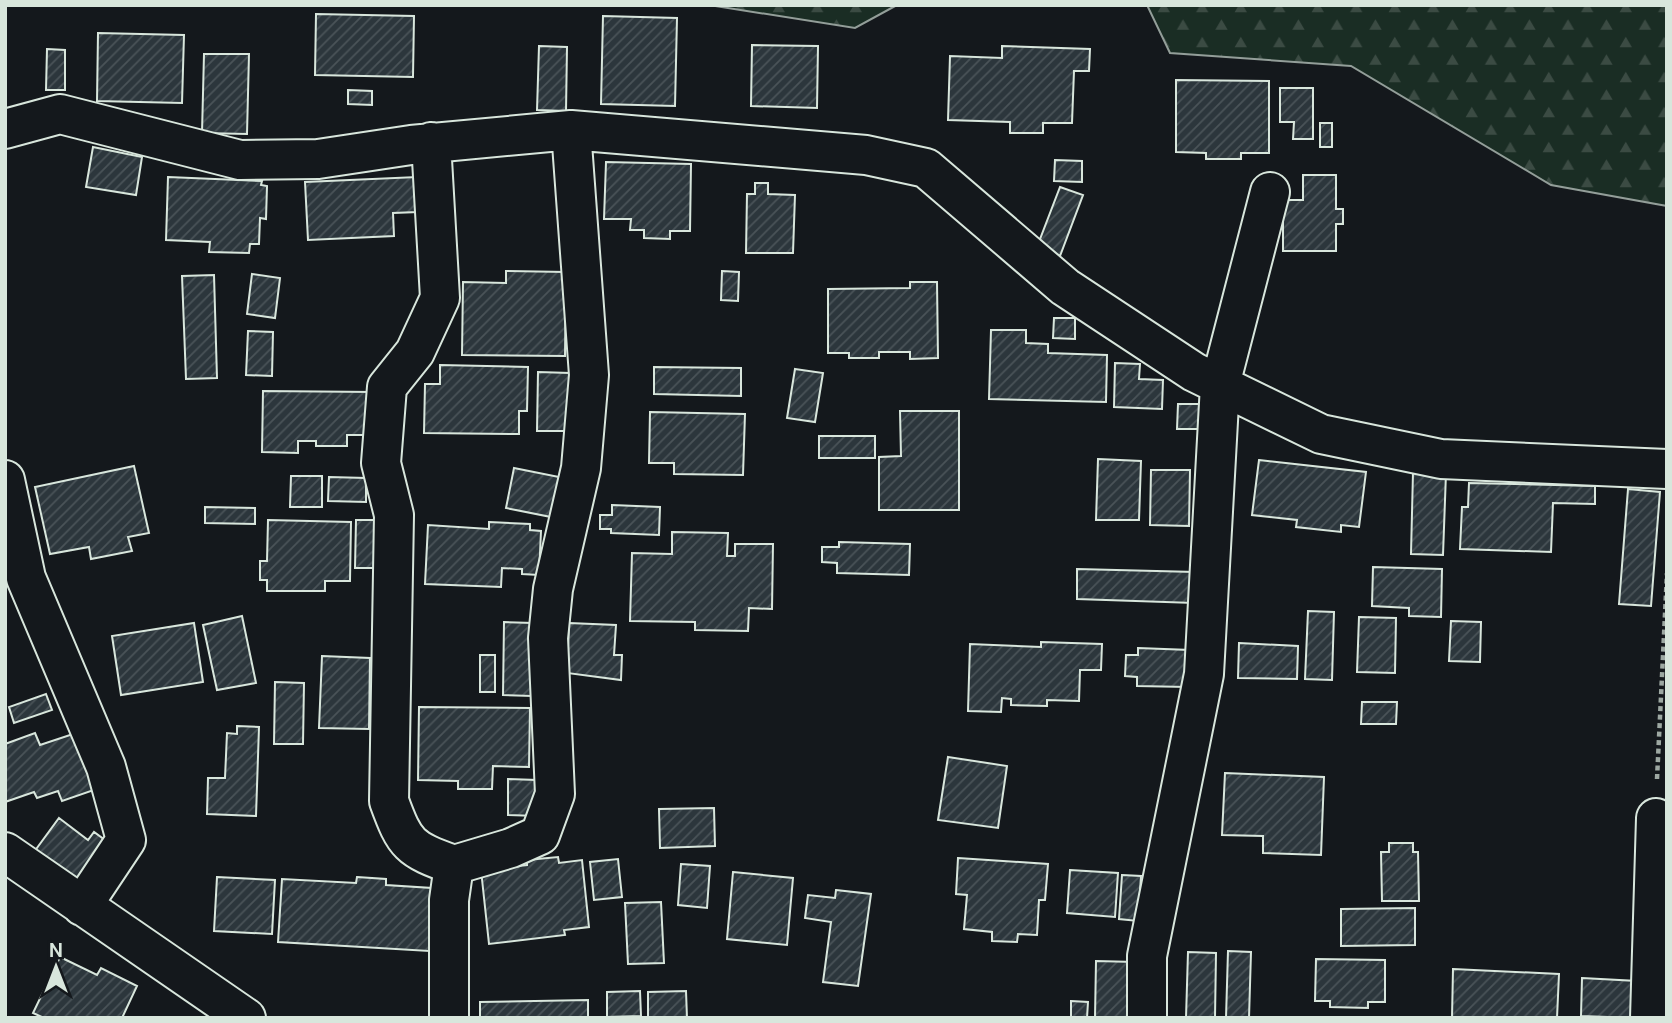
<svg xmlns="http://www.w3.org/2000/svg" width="1672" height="1023" viewBox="0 0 1672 1023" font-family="'DM Sans',sans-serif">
<defs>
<pattern id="forest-firs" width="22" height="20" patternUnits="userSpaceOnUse" patternTransform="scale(1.75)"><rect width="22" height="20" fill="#1a2d24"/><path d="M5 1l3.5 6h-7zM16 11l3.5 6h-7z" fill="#3b4b43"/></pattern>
<pattern id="building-hatch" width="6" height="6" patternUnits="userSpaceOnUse" patternTransform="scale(1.75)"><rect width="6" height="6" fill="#2c363c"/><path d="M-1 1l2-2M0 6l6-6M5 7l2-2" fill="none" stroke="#4a5358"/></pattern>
</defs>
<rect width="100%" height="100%" fill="#14181c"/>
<path fill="url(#forest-firs)" stroke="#939e99" stroke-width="2" d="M 709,5 L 897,5 L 855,28 Z
M 1147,5 L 1667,5 L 1667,206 L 1551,185 L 1351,66 L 1170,53 Z"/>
<path fill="url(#building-hatch)" stroke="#d8e6dc" stroke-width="2" d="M 316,14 L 414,16 L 413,77 L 315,75 Z
M 603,16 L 677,18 L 675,106 L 601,104 Z
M 98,33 L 184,35 L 182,103 L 97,101 Z
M 752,45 L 818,46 L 817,108 L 751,106 Z
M 539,46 L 567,47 L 566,111 L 537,110 Z
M 1002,46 L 1090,49 L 1089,71 L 1074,71 L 1072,123 L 1043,123 L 1043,133 L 1010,133 L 1010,122 L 948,120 L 950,56 L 1002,58 Z
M 47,49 L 65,50 L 65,90 L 46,90 Z
M 204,54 L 249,54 L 247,134 L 202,133 Z
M 1176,80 L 1269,81 L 1269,153 L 1241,153 L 1241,159 L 1206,159 L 1206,153 L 1176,152 Z
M 1280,88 L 1313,88 L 1313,139 L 1293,139 L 1294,122 L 1280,122 Z
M 348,90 L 372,91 L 372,105 L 348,104 Z
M 1320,123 L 1332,123 L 1332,147 L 1320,147 Z
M 93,147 L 142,157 L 136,195 L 86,187 Z
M 1055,160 L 1082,161 L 1082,182 L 1054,181 Z
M 606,162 L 691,164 L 690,231 L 670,231 L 670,239 L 644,238 L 644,230 L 630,230 L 631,219 L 604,219 Z
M 1303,175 L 1336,175 L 1336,209 L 1343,209 L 1343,224 L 1336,224 L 1336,251 L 1283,251 L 1283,200 L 1303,200 Z
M 168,177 L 262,181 L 261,185 L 267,186 L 266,219 L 260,218 L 259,244 L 250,244 L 249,253 L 209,252 L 210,242 L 166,240 Z
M 417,177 L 418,212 L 393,213 L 394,236 L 308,240 L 305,182 Z
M 755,183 L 768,183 L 768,194 L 795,195 L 793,253 L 746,253 L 747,194 L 755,194 Z
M 1060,187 L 1083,195 L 1060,256 L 1037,247 Z
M 506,271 L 566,272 L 565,356 L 462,355 L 463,282 L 506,283 Z
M 722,271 L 739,272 L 738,301 L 721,300 Z
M 252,274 L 280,278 L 275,318 L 247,314 Z
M 214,275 L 217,378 L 186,379 L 182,276 Z
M 910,282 L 937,282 L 938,358 L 910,359 L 910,352 L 879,352 L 879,358 L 849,358 L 849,353 L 828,353 L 828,289 L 910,288 Z
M 1054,318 L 1075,318 L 1075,339 L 1053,338 Z
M 991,330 L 1026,330 L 1026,343 L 1048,344 L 1048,353 L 1107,355 L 1106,402 L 989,399 Z
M 248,331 L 273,332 L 272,376 L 246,375 Z
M 1115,363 L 1140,364 L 1139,379 L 1163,380 L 1162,409 L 1114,407 Z
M 440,365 L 528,367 L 527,411 L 519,411 L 519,434 L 424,433 L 425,384 L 440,384 Z
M 654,367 L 741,368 L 741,396 L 654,394 Z
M 795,369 L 823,373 L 815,422 L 787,418 Z
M 538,372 L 570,373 L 569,431 L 537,431 Z
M 263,391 L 374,392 L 373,435 L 347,435 L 347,446 L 316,446 L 316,441 L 298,441 L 298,453 L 262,452 Z
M 1178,404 L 1202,404 L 1202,429 L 1177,429 Z
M 900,411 L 959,411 L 959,510 L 879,510 L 879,457 L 901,456 Z
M 650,412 L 745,414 L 743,475 L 674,474 L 674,463 L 649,463 Z
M 819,436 L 875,436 L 875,458 L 819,458 Z
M 1098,459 L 1141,461 L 1139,520 L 1096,520 Z
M 1259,460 L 1366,472 L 1359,527 L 1341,525 L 1341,532 L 1296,527 L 1297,520 L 1252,515 Z
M 134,466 L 149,533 L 128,537 L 132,551 L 91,559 L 89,547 L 50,554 L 35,487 Z
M 514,468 L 564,478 L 556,518 L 506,508 Z
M 1151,470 L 1190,470 L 1189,526 L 1150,525 Z
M 1413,472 L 1446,473 L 1443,555 L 1411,554 Z
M 291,476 L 322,476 L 322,507 L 290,507 Z
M 329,477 L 366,478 L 366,502 L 328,501 Z
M 1469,483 L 1595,486 L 1595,504 L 1553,503 L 1551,552 L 1460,549 L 1462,507 L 1468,507 Z
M 1628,489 L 1660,492 L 1651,606 L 1619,604 Z
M 612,505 L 660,507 L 659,535 L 611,533 L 611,529 L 600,529 L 600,515 L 612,515 Z
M 205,507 L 255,508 L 255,524 L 205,523 Z
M 268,520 L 351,522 L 350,581 L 325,581 L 325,591 L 267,591 L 267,580 L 260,580 L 260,561 L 267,561 Z
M 356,520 L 381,520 L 380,568 L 355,568 Z
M 489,522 L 530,524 L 530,530 L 541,531 L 539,575 L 522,574 L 522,569 L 502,568 L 501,587 L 425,584 L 428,525 L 489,529 Z
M 672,532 L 728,533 L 727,556 L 735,556 L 735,544 L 773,544 L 772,609 L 749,608 L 748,631 L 695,630 L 695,622 L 630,621 L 632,553 L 672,554 Z
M 839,542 L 910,544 L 909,575 L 837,573 L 837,563 L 822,562 L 822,547 L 839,547 Z
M 1373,567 L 1442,569 L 1441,617 L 1409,616 L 1409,608 L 1372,606 Z
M 1077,569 L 1195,572 L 1194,603 L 1077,599 Z
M 1308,611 L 1334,612 L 1332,680 L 1305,679 Z
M 242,616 L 256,683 L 217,690 L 203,625 Z
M 1359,617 L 1396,618 L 1395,673 L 1357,672 Z
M 1451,621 L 1481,622 L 1480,662 L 1449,661 Z
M 504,622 L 533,623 L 532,696 L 503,695 Z
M 194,623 L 203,682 L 121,695 L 112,636 Z
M 569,623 L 616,625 L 614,655 L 622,655 L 621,680 L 567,673 Z
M 1041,642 L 1102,644 L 1101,670 L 1080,670 L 1079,701 L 1047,700 L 1047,706 L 1011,705 L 1011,699 L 1002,698 L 1001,712 L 968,711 L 970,644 L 1041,647 Z
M 1239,643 L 1298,646 L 1297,679 L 1238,678 Z
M 1138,648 L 1190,650 L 1188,687 L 1137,686 L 1137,677 L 1125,676 L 1126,655 L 1138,655 Z
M 480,655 L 495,655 L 495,692 L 480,692 Z
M 322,656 L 370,658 L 369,729 L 319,728 Z
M 275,682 L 304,683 L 303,744 L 274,744 Z
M 46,694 L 52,710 L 14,723 L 9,707 Z
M 1362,702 L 1397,702 L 1396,724 L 1361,724 Z
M 419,707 L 530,708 L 529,767 L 493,766 L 492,789 L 458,789 L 458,781 L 418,780 Z
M 237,726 L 259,727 L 256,816 L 207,814 L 208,778 L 225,778 L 227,733 L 237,734 Z
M 35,733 L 40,745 L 73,734 L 94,790 L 62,801 L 58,791 L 37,798 L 34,792 L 5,802 L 5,744 Z
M 948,757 L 1007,766 L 998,828 L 938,820 Z
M 1225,773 L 1324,777 L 1321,855 L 1263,853 L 1263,836 L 1222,835 Z
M 508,779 L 537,780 L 537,816 L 508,815 Z
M 714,808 L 715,846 L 660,848 L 659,809 Z
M 59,818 L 88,840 L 94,832 L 109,843 L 78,885 L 34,852 Z
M 1389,843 L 1413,843 L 1413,852 L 1418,852 L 1419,901 L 1382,901 L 1381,852 L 1389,852 Z
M 558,857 L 559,863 L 582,860 L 589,927 L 564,930 L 565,935 L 489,944 L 481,870 L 527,865 L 527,860 Z
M 958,858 L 1048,864 L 1045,900 L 1039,900 L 1037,935 L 1018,934 L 1017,942 L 992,941 L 992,932 L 964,929 L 967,895 L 956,894 Z
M 618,859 L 622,897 L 594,900 L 590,862 Z
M 681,864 L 710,866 L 707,908 L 678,905 Z
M 1070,870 L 1118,873 L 1115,917 L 1067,913 Z
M 733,872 L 793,878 L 787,945 L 727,939 Z
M 1122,875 L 1141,876 L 1138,921 L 1119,919 Z
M 217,877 L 275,880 L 272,934 L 214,931 Z
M 357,877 L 386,879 L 386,885 L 432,888 L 429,951 L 278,942 L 282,879 L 356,883 Z
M 836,890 L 871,894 L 858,986 L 823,982 L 831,922 L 805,918 L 808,895 L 835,898 Z
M 661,902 L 664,963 L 628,964 L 625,903 Z
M 1415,908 L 1415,945 L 1341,946 L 1341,909 Z
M 1228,951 L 1251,952 L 1249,1018 L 1226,1018 Z
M 1188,952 L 1216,953 L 1215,1018 L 1186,1018 Z
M 60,957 L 97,975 L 101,968 L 137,986 L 122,1018 L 44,1018 L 33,1013 Z
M 1316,959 L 1385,960 L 1385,1002 L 1368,1002 L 1368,1008 L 1330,1007 L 1330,1001 L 1315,1001 Z
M 1096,961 L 1135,962 L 1134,1018 L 1095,1018 Z
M 1453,969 L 1559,974 L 1557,1018 L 1452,1018 Z
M 1582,978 L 1637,981 L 1635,1018 L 1581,1016 Z
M 640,991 L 641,1016 L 607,1017 L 607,992 Z
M 686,991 L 687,1018 L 648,1018 L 648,992 Z
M 588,1000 L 588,1018 L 480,1018 L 480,1002 Z
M 1071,1001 L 1088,1002 L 1087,1018 L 1071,1018 Z"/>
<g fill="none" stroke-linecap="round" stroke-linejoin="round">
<defs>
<path id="minor" d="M 5,129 L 60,114 L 240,160 L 318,159 L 411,145 L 571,130 L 866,155 L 926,168 L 1065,287 L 1194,372 L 1321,434 L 1441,459 L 1667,469
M 431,142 L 440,298 L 415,352 L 387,387 L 381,463 L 394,515 L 389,801 C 405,845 409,849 454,865
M 5,480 L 26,578 L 106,767 L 126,840 L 82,906
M 5,852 L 246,1018
M 449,1018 L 449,900 L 454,865 L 511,848 L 540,835 L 555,794 L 548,638 L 553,589 L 581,468 L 589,375 L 571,130
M 1147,1018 L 1147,956 L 1204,674 L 1220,385 L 1270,192
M 1650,1018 L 1656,818"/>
</defs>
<use href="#minor" stroke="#d8e6dc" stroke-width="42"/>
<path stroke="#9da8a2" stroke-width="4.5" stroke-dasharray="5 3.5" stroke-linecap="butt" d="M 1657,779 L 1667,573"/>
<use href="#minor" stroke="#14181c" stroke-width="38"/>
</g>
<rect width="1672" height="1023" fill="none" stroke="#d8e6dc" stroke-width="14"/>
<g transform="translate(56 967)" stroke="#14181c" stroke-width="5" paint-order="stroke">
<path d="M0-5L12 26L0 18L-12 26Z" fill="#d8e6dc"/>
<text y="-10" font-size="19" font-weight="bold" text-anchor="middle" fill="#d8e6dc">N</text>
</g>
</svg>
